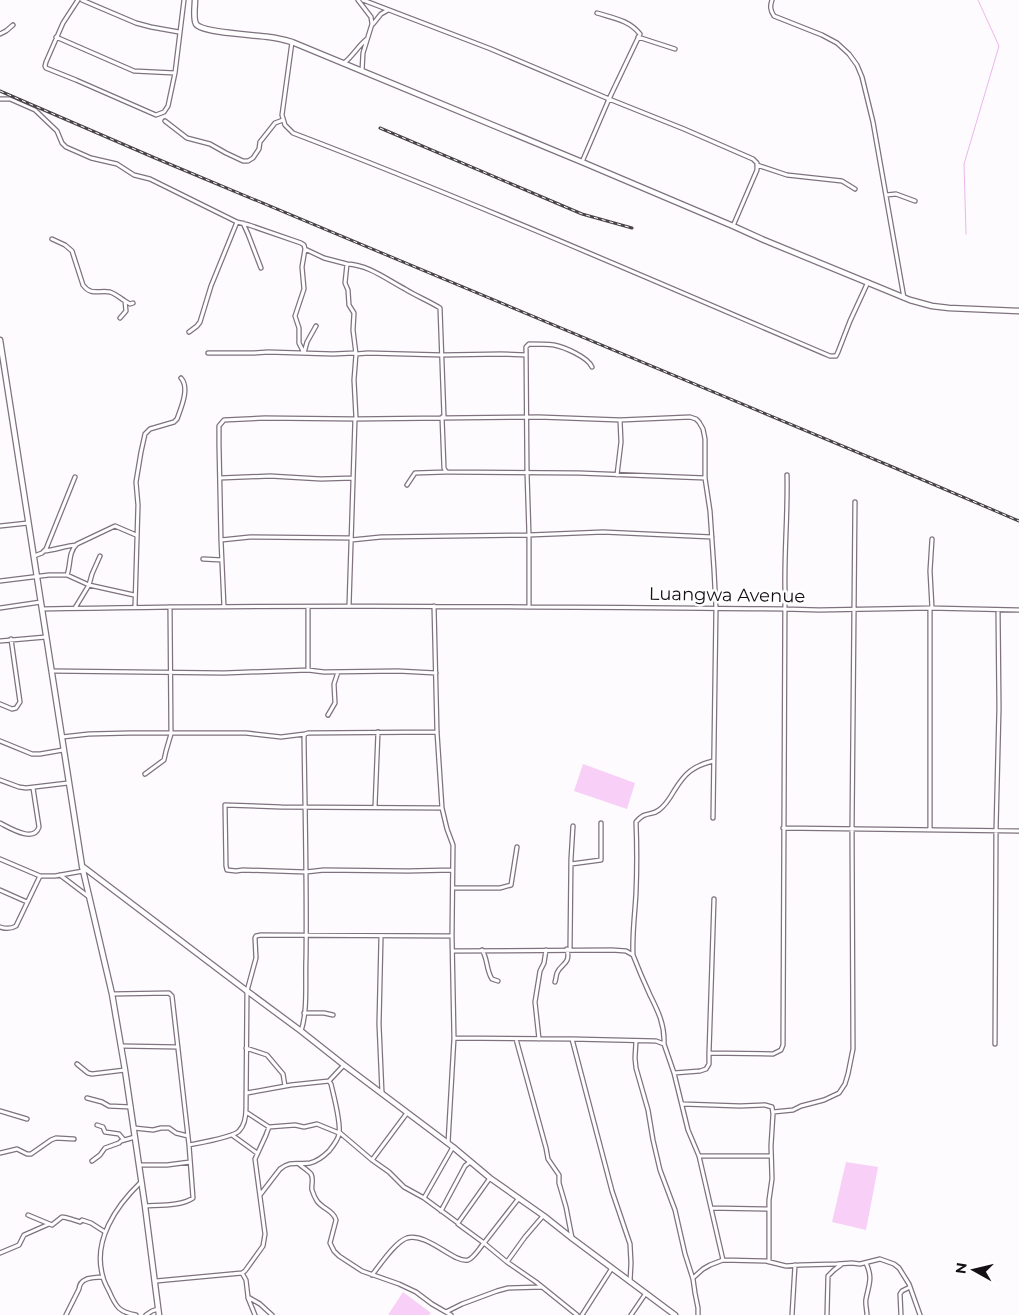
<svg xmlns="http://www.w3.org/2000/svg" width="1019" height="1315" viewBox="0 0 1019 1315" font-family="Montserrat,sans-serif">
<rect width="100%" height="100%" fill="#fdfbfd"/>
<path fill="#f7cff7" d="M 583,764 L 635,783 L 627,809 L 574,791 Z
M 846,1162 L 878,1167 L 866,1230 L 832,1222 Z
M 403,1292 L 431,1313 L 429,1315 L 388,1315 Z"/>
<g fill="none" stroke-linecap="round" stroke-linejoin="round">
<path stroke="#edb6ed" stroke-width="1" d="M 966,234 L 964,164 L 999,46 L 978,0"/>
<defs>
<path id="minor" d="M 78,0 L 63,23 L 46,62 L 45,66 L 46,68 L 76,80 L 156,115 L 164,112 L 168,106 L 175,73 L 184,0
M 82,0 L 136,23 L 151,27 L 179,32
M 358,0 L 371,17 L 372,24 L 363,53 L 362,71
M 363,0 L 491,49 L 609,99 L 640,34 C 629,20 613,18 597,13
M 772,0 C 770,6 770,10 774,16 L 822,35 L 837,43 L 849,54 L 857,65 L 862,77 L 873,122 L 904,298
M 373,24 L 381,14 L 388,10
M 0,34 L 6,31 L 13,25
M 56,37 L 134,71 L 175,73
M 638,37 L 675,49
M 292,42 L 282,115 L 285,125 L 293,133 C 474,202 652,280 830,356 L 836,356 L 838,352 L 850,321 L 868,282
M 344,63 C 353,56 358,46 367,39
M 0,99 L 10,99 L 35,110 L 57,131 L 62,143 L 66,147 L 91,158 L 117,164 L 134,175 L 150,179 L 237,222 L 249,225 L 301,243 L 304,245 L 305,249 L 302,267 L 304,289 L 295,316 L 299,328 L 299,343 L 304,353 L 307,342 L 316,326
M 165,121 L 187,138 L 210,144 L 226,153 L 243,161 L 248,161 L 253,158 L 259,149 L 260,142 L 275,123 L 283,120
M 582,162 L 609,99 L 684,129 L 753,159 L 757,163 L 757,170 L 733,226
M 757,165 L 787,175 L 842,181 L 855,189
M 886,195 L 896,194 L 915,201
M 243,223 L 248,234 L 261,268
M 52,239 L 65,245 L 72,251 L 83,285 C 91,296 99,290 110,292 C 116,294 120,298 125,301 L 126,311 L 120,318
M 305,249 L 324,258 L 347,264 L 345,283 L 348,290 L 349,305 L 354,313 L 353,330 L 356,354 L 354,380 L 356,418
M 347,264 C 369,265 386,279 405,289 C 416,296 429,301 440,308 L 444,417
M 125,301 L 130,304 L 133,303
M 189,332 L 197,326 L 200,322 L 211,286 L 237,222
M 208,353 L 254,353 L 268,352 L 333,354 L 354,353 L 356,354 L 368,353 L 442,355 L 501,354 L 526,355
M 442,417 L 444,468 L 445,470 L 447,472 L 579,473 L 705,478
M 617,475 L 621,442 L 620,420
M 220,478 L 270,476 L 321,479 L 353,478
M 407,485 L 415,473 L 446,472
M 0,526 L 28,523
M 932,539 L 930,571 L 932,608
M 221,540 L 250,537 L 351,538
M 351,540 L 381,537 L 529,535 L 603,532 L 712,537
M 44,551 C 55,550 65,546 76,545
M 34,556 L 42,553 L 46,549 L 75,477
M 203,559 L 222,560
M 67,575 C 71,565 68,552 77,544 L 115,526 L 136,535
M 0,581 L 49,575 L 67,575 L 89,585 L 134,595
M 349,606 L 355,419
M 434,606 L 437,732 L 442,808 L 447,829 L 453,845 L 452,936 L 454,1038 L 448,1143
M 529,606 L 529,535 L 527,472 L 526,347 L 529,344 C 538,344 546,344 554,345 C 564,347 588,357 592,367
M 135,607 L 138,505 L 136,482 L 141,452 L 145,434 L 150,429 L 174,422 L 177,419 C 181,408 190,388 181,378
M 224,607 L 221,540 L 219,445 L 219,426 L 224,420 L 265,418 L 355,419 L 539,417 L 620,420 L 690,417 L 696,419 L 699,422 L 703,429 L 705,439 L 705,478 L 710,511 L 714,570 L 716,608 L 713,818
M 308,607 L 308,670
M 0,608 L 41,602
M 75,608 L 89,585 L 92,574 L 100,556
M 930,608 L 930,830
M 42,609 C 290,604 537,607 785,609 L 819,610 L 930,608 L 1019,610
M 0,641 L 46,637
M 52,671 L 224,673 L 308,670 L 324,672 L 398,671 L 436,673
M 0,704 L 12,709 L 16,708 L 20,702 L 11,639
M 328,715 L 335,703 L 334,684 L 338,672
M 62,737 L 89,734 L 130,733 L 246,733 L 281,737 L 305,734
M 0,741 L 32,754 L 40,754 L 63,750
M 145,774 L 164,760 L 166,751 L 171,734 L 170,607
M 0,780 L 19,787 L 26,788 L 68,783
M 375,807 L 378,732
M 442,808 L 281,807 L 225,805 L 226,866 L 227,870 L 236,871 L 243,870 L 306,872 L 324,870 L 408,871 L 452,870
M 0,823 C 10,828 34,843 39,827 L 33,788
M 783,828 L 1019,831
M 0,859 L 40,876 L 55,876 L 83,871
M 571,864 L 601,860 L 601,823
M 60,875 L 89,897
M 453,888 L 500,888 L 511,885 L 517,847
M 0,890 L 27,902
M 714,899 L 709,1053 L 773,1054 L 781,1050 L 783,1045 L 785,591 C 784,552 788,514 787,475
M 0,927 C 6,929 11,929 16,926 L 40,876
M 381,937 L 379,1024 L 382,1093
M 570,949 L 571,859 L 573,826
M 482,950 C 488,959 486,970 492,979 L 498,981
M 453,951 L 612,950 L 626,951 L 633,955 C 638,968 644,982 650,995 C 658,1011 665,1025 664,1044
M 633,955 C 632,934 635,913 636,893 C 637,869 637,846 636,822 C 638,820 641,816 645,815 C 650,813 654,814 659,810 C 666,805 670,798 674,791 C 685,773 693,766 713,761
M 555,982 C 556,979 556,976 557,973 C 561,963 571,965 567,949
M 112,994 L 169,993 L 172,996 L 189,1145 L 193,1198 C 182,1206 159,1205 145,1206
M 304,1013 L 324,1013 L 333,1015
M 301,1031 C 308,1011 305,980 306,958 C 307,885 305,811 304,737 L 305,734 L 308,733 L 437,732
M 454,1038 L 572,1039 L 612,1191 L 630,1244 L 631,1263 L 630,1282
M 516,1039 L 546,1148 L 548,1159 L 559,1175 L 559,1183 L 566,1207 L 572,1238
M 539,1039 L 535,1002 L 540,971 L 544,963 L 546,950
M 572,1039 L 656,1041 L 664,1044 L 674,1073 L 688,1130 L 699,1156 L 723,1260
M 636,1041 L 635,1058 L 636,1068 L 648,1110 L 653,1140 L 660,1170 L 675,1210 L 685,1254 L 693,1279 L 695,1293 L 698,1308 L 698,1315
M 995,1044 L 996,831 L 999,708 L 998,610
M 121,1046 L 178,1047
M 246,1048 L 267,1055 L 283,1074 L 285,1086
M 77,1064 L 88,1073 L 92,1074 L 125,1070
M 674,1073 L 700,1071 L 706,1069 L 709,1064 L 709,1053
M 247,1093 L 291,1085 L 329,1081 L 344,1065
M 87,1098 L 102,1102 L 109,1106 L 131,1107
M 683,1104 L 740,1106 L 765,1105 L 772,1107 L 773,1114 L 771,1146 L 772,1179 L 769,1200 L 769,1262
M 0,1111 L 27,1119
M 773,1112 L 793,1110 L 801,1106 L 824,1100 L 839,1093 L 845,1084 L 848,1074 L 853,1049 L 852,830 L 855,502
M 97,1125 L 103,1127 L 105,1132 L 119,1134 L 124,1140
M 269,1127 L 295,1125 L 304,1127 L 317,1124 L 339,1133
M 134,1128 L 153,1130 L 161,1128 L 169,1128 L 176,1133 L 188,1136
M 339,1132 L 372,1160 L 389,1172 L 404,1187 L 424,1198 L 458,1223 L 490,1178
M 232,1135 L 257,1153
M 189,1145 C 199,1143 234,1137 239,1131 C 245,1125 246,1116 246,1108 L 247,991 L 256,958 L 255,938 L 256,936 L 261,935 L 452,936
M 0,1153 L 17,1149 L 27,1154 L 31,1154 L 51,1140 L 56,1138 L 74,1139
M 699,1156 L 771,1156
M 372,1160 L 407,1113
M 92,1161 L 100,1155 L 105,1148 L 119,1143 L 121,1141 L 135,1137
M 299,1164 C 302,1167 308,1170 311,1174 C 314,1179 311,1185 312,1190 C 313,1193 315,1198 317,1201 C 323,1209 334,1211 336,1220 L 330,1243 L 334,1251 L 339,1256 L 362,1271 L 399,1284 L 416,1292 L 432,1304 L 451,1315
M 139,1165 L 167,1165 L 190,1162
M 260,1195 L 280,1169 C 291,1160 298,1165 310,1163 C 318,1161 323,1157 329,1151 C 333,1146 338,1140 339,1134 C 341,1122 334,1097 331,1084 L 329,1081
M 424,1198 L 453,1147
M 711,1208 L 769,1209
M 441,1211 L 465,1166 L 470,1162
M 28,1215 L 52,1225 L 62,1217 C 65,1217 78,1221 80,1222 L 82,1220 L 91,1223 L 105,1232
M 458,1224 L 484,1243 L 519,1198
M 0,1253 L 19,1245 L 24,1235 L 49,1224
M 507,1262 L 536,1282 L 577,1315
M 866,1263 C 873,1278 869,1284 866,1299 C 865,1304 867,1310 867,1315
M 242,1273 L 246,1280 L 248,1297 L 260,1304 L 272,1315
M 372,1275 C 380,1265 395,1242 407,1238 C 427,1232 455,1264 468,1260 C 474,1258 480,1247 484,1243 L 507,1262 L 525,1237 L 543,1216
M 693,1278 L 703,1269 L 710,1265 L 723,1260 L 766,1261 L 786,1266 L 800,1265 L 837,1264 L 852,1263 L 860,1264 L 880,1259 L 894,1264 L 899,1268 L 909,1284 L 920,1315
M 156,1281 L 242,1273 L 245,1271 L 263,1246 L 265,1234 L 255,1159 L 266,1135 L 269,1127 L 246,1112
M 248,1298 L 255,1315
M 446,1312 L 462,1304 L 497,1291 L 508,1288 L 542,1287
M 66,1315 L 79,1289 C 80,1277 93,1278 102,1277
M 136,1315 C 119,1312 116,1307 109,1291 C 107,1287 104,1282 103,1277 C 92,1241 116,1206 141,1182
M 146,1315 L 152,1311 L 158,1309
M 582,1315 L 612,1268
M 631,1315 L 646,1293
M 792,1315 L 795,1265
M 827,1315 L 828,1276 L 834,1270 L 842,1264
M 901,1315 L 900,1294 L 902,1291 L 910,1287"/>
<path id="tertiary" d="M 0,340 L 82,866 L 112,994 L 125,1070 L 145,1206 L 159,1315
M 82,866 L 247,991 L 301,1031 L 344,1065 L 453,1147 L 490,1178 L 544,1216 L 573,1239 L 675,1315"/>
<path id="secondary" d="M 195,0 C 195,6 193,18 196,24 C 202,33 256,35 269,37 C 277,38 285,40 292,42 L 582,162 L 733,226 L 764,240 L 910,300 L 932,306 L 949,308 L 1019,311"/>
</defs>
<use href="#minor" stroke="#7e727e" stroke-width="5.5"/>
<use href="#tertiary" stroke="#7e727e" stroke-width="7"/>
<use href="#secondary" stroke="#7e727e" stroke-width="7"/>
<use href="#minor" stroke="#fff" stroke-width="3"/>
<use href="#tertiary" stroke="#fff" stroke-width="4.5"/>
<use href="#secondary" stroke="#fff" stroke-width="4.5"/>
<defs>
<path id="rail" d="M 0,91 L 155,158 L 895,468 L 1019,521
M 380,128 L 582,214 L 632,228"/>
</defs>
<use href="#rail" stroke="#484448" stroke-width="3"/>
<use href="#rail" stroke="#fff" stroke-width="1" stroke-dasharray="4" stroke-linecap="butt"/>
</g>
<g text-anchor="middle" stroke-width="5" stroke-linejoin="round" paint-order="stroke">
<g font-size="18" fill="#151015" stroke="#fff">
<text transform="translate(727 595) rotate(1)" y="6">Luangwa Avenue</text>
</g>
</g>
<g transform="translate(974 1270) rotate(278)" stroke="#ffffff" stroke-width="4" paint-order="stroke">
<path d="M0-4L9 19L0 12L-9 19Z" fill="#151015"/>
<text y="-8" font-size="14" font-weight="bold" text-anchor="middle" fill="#151015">N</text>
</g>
</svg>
